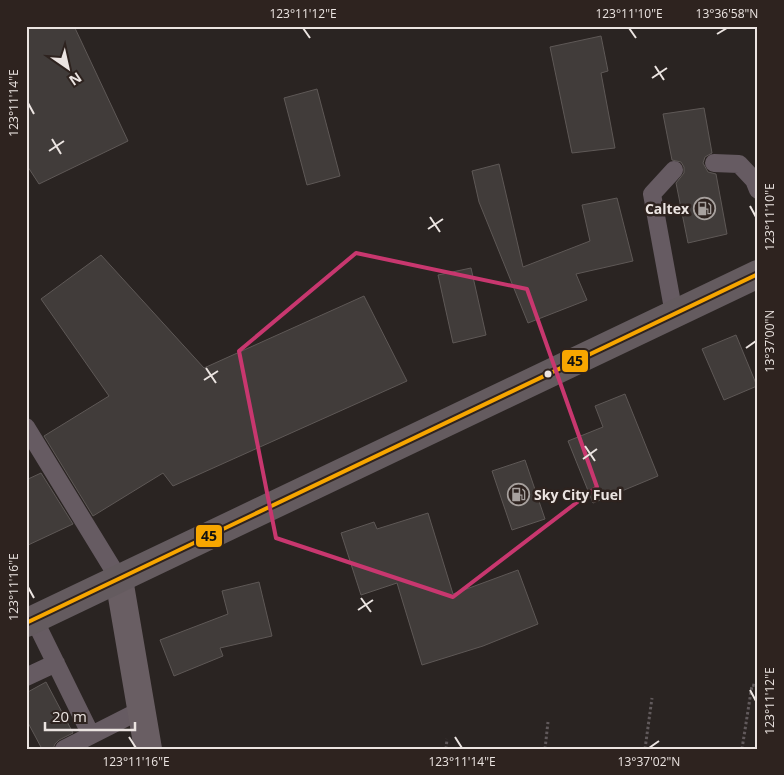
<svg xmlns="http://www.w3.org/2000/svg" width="784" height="775" viewBox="0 0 784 775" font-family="'Open Sans',sans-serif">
<rect width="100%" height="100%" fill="#2a2422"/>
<path fill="#413c3a" stroke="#5e5856" d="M 26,26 L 74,26 L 128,141 L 39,184 L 26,164 Z
M 601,36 L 608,71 L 601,73 L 615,148 L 572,153 L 550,47 Z
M 317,89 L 340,176 L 307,185 L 284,98 Z
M 704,108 L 712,153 L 705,157 L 703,163 L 708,172 L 716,174 L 727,234 L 688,243 L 676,183 L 684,173 L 684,167 L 681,162 L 672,160 L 663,114 Z
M 499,164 L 523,267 L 590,241 L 582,205 L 617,198 L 633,261 L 576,274 L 587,300 L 528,323 L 479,202 L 472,171 Z
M 101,255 L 204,368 L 364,296 L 407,381 L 173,486 L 163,473 L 93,516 L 44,436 L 109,396 L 41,299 Z
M 471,268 L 486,335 L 453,343 L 438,275 Z
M 736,335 L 757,386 L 724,400 L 702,349 Z
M 625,394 L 658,476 L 593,503 L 568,441 L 603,427 L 595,406 Z
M 525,460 L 545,519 L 512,530 L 492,471 Z
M 41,473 L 73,524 L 26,546 L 26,480 Z
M 428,513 L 453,594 L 518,570 L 538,624 L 483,646 L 422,665 L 397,583 L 361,595 L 341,533 L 374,522 L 377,529 Z
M 259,582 L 272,636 L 220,648 L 223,656 L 174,676 L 160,640 L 228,614 L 222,591 Z
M 46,682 L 73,733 L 59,740 L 55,744 L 53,749 L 42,749 L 26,719 L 26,693 Z"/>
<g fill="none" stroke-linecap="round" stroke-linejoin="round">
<path stroke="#615a5c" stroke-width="3" stroke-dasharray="2.5 2.5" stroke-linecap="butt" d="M 446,749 L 447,739
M 545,749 L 548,722
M 645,749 L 652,698
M 742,749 L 752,685 L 758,686"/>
<path stroke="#665b62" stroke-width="18" d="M 714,163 L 739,164 L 754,180 L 758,190
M 674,170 L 652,194 L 674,314
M 26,427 L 119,579
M 34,619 L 91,735
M 26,677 L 56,663
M 64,749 L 141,710"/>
<path stroke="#695e63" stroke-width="28" d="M 119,579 L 148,749"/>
<path stroke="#645b5f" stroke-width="28" d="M 26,623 L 758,274"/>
<defs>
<path id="bus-1" d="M 26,623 L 758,274"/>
</defs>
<use href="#bus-1" stroke="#2e231f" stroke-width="8"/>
<use href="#bus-1" stroke="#f7a600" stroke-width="4"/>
</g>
<path fill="none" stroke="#c8376f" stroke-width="4" stroke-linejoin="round" d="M 356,253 L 527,289 L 597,487 L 453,597 L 276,538 L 239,351 Z"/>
<path fill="none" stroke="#ebe4e1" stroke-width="2" d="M 303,28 L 310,38M 629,28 L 636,38M 717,34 L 727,28M 655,66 L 664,80M 652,78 L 667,68M 28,103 L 34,114M 52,139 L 61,154M 49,151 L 64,141M 750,206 L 756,217M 430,217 L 440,232M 428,229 L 443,219M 746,348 L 756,341M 206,368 L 216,383M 204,380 L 218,371M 585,446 L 595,461M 583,459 L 597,449M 28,587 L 34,598M 361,598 L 371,612M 358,610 L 373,600M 750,690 L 756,701M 129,737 L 136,748M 455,737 L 462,748M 649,748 L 659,741"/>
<defs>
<symbol id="fuel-ring" viewBox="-11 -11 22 22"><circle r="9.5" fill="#2e231f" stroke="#a7a19e" stroke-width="1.5"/><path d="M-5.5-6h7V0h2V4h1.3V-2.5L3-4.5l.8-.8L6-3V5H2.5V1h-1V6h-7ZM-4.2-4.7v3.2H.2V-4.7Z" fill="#a7a19e"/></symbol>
</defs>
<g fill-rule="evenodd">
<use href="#fuel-ring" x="692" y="196" width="25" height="25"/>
<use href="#fuel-ring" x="506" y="482" width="25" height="25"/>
</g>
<circle fill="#ebe4e1" stroke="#2e231f" stroke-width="2" cx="548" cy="374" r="4.5"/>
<g text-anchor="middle" stroke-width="5" stroke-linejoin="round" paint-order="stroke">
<g font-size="14" font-weight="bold" fill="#ebe4e1" stroke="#2e231f" text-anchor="end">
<text x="689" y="214">Caltex</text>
<text x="534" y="500" text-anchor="start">Sky City Fuel</text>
</g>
</g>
<g stroke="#2e231f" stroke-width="2">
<rect x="561" y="349" width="28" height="24" rx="5" fill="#f7a600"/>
<rect x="195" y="524" width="28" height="24" rx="5" fill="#f7a600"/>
</g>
<g font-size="14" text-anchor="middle" font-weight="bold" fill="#111">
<text x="575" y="366">45</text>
<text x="209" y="541">45</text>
</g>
<rect width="784" height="775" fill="none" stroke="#2e231f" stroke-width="55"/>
<g transform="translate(68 68) rotate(146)" stroke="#2e231f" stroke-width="4" paint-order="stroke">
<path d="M0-4L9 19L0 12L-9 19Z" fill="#ebe4e1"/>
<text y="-8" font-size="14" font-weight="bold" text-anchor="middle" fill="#ebe4e1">N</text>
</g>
<path d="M45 722v8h90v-8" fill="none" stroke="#ebe4e1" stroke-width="2.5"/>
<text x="52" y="722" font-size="15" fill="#ebe4e1" stroke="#2e231f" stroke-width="4" paint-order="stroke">20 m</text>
<rect x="28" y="28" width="728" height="720" fill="none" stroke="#ebe4e1" stroke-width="2"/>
<g font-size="12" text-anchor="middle" fill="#ebe4e1">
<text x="303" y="18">123°11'12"E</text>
<text x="629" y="18">123°11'10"E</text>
<text x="727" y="18">13°36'58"N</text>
<text transform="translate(14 103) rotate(-90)" y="4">123°11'14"E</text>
<text transform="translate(770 217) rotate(-90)" y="4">123°11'10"E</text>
<text transform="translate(770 341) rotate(-90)" y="4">13°37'00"N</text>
<text transform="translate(14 587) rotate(-90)" y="4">123°11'16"E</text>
<text transform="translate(770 701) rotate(-90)" y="4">123°11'12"E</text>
<text x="136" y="766">123°11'16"E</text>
<text x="462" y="766">123°11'14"E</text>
<text x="649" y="766">13°37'02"N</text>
</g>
</svg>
